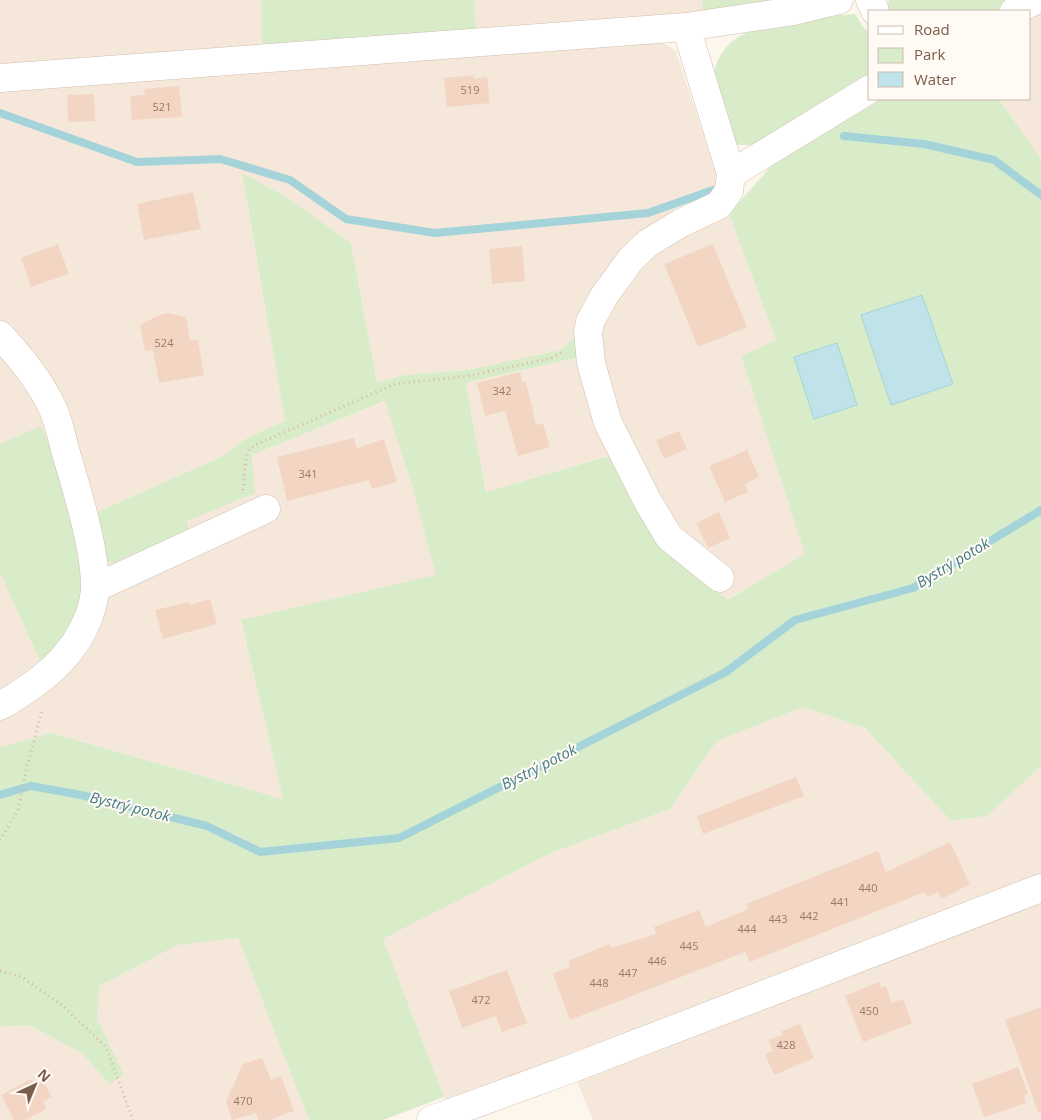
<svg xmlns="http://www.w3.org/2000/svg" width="1041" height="1120" viewBox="0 0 1041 1120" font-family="'Open Sans',sans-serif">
<rect width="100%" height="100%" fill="#fdf6ec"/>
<path fill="#f5e8da" d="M 0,0 L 261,0 L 264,73 L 414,57 L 662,42 L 676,51 L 729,214 L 776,340 L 741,357 L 806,554 L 726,600 L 660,542 L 611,455 L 486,492 L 466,386 L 469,382 L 581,357 L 577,335 L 561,350 L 467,370 L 404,375 L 377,382 L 351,243 L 285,196 L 242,173 L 285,421 L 245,439 L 223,456 L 93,514 L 74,520 L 41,427 L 0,444 Z
M 475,0 L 702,0 L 703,12 L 476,31 Z
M 1017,0 L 1041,0 L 1041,159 L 999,99 L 1030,99 L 1030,11 L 995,11 Z
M 386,401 L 414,492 L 437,575 L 241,621 L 283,799 L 51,733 L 0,747 L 0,573 L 42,664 L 84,561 L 255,493 L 252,455 Z
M 803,707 L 865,728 L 951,821 L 987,816 L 1041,766 L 1041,1120 L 593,1120 L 576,1079 L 473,1120 L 457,1120 L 444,1097 L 383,939 L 551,853 L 670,809 L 717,741 Z
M 238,938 L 309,1120 L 0,1120 L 0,1027 L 29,1025 L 83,1054 L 108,1083 L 124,1075 L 97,1019 L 99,986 L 178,945 Z"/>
<path fill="#d8ecc9" d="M 261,0 L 475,0 L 476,31 L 262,49 Z
M 702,0 L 789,0 L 703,12 Z
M 889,0 L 1017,0 L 995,11 L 887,11 Z
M 855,14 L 864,28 L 870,32 L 870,78 L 753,145 L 736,145 C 729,127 717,106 714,88 C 711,69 721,48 737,38 C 762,22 824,16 855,14 Z
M 874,99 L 999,99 L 1041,159 L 1041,766 L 987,816 L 951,821 L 865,728 L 803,707 L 717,741 L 670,809 L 551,853 L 383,939 L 444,1097 L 383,1120 L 309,1120 L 238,938 L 178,945 L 99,986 L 97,1019 L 124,1075 L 109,1084 L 83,1054 L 29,1025 L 0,1027 L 0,747 L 51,733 L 283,799 L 241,620 L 436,575 L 414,492 L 385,401 L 252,455 L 255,493 L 187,521 L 189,533 L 123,564 L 108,562 L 103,552 L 93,514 L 223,456 L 245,439 L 285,421 L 242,173 L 285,196 L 351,243 L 377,382 L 404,375 L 467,370 L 561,350 L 577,334 L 581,357 L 469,382 L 466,386 L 486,492 L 612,455 L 660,542 L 727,600 L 805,554 L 741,356 L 776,340 L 729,214 L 787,148 Z
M 41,426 C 60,467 90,548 82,592 C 77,620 60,643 42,665 L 0,573 L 0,444 Z"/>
<path fill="#bfe3e8" stroke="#a5d3da" d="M 922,295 L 953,384 L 891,405 L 861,315 Z
M 837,343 L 857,405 L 814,419 L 794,357 Z"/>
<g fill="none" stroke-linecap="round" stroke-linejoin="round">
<path stroke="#a5d3da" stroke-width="8" d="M 0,113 L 137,162 L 220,159 L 290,180 L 346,219 L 435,233 L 648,213 L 713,190
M 844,136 L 924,144 L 994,160 L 1041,195
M 0,795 L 31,786 L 81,795 L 207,826 L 260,852 L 399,838 L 726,672 L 795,620 L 913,588 L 1041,510"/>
</g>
<path fill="#f3d5c3" d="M 474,75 L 474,79 L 487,77 L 490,103 L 447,107 L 444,78 Z
M 179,86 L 182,117 L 132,120 L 130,96 L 145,95 L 144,89 Z
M 94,94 L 95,121 L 68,122 L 67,95 Z
M 193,192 L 201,229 L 144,240 L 137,204 Z
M 58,244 L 69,274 L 31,287 L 21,258 Z
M 713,244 L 747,327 L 698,347 L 664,264 Z
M 522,246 L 525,281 L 492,284 L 489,249 Z
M 168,313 L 186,317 L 190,341 L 198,340 L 204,375 L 159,383 L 153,350 L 145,351 L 140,325 L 157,316 Z
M 520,372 L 523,383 L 526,382 L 536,425 L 543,423 L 550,447 L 518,456 L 505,411 L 485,416 L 477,383 Z
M 679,431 L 687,449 L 664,459 L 656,440 Z
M 354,438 L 357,448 L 384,439 L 397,482 L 372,489 L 369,480 L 287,501 L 277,457 Z
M 747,450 L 759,477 L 745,484 L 748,492 L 725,502 L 709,466 Z
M 719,512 L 730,538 L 708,548 L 696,523 Z
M 210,599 L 217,624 L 163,639 L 155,610 L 189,602 L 189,605 Z
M 796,777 L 804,796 L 703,834 L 697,816 Z
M 950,842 L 970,884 L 942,899 L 938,892 L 927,897 L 925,892 L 750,962 L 745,952 L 570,1020 L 553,974 L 570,967 L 568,961 L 609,944 L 611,948 L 656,934 L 654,927 L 699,910 L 706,927 L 748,909 L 746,904 L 878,851 L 886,872 Z
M 507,970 L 527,1023 L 502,1032 L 496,1016 L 462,1028 L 449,991 Z
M 879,982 L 881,988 L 886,986 L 892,1003 L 903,999 L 912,1023 L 863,1042 L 845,996 Z
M 1041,1007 L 1041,1112 L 1038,1112 L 1005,1020 Z
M 800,1024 L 814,1058 L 774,1075 L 765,1054 L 773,1051 L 768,1040 L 783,1034 L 782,1031 Z
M 262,1058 L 271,1080 L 281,1076 L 294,1111 L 269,1120 L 258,1120 L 256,1113 L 232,1120 L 226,1101 L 243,1064 Z
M 1018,1067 L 1028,1094 L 1024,1096 L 1026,1103 L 984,1117 L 972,1084 Z
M 31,1079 L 34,1083 L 42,1079 L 52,1097 L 43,1102 L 46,1109 L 25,1120 L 14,1120 L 1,1095 Z"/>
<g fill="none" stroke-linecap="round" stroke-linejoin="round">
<defs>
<path id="minor" d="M 870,0 L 875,11
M 1014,11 L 1036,0
M 686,27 L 731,174 L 729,191 L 719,205 L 681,223 L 648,243 L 631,259 L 604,296 L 590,322 L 588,332 L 591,363 L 608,423 L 647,500 L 669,537 L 720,578
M 0,78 L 686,27 L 794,11 L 839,0
M 731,174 L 870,89
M 0,335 C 21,358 40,381 53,409 C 59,422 62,439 66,453 C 77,491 95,547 95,587 C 95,595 92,608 89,616 C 73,659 38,684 0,706
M 95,588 L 266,509
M 431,1120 L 573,1068 L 1041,888"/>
</defs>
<use href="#minor" stroke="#d1beb0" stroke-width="29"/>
<path stroke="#d9b8a5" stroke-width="3" stroke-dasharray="1 4" stroke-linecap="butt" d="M 243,490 L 246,458 L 249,450 L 255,445 L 395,384 L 468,376 L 552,358 L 564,351
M 0,840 L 18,810 L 27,766 L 42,711
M 0,971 L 22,977 L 64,1007 L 106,1047 L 133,1120"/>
<use href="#minor" stroke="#fff" stroke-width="28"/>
</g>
<g text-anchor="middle" stroke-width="4" stroke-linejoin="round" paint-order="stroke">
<g font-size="11" fill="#987a6a">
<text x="470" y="94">519</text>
<text x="162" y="111">521</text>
<text x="164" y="347">524</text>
<text x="502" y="395">342</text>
<text x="308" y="478">341</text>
<text x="868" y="892">440</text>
<text x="840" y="906">441</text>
<text x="809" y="920">442</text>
<text x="778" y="923">443</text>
<text x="747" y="933">444</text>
<text x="689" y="950">445</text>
<text x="657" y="965">446</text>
<text x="628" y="977">447</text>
<text x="599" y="987">448</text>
<text x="481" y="1004">472</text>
<text x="869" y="1015">450</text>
<text x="786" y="1049">428</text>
<text x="243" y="1105">470</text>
</g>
<g font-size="15" font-style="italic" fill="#437c86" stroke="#fffaf3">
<text transform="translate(953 563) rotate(-31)" y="5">Bystrý potok</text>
<text transform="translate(539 767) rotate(-27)" y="5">Bystrý potok</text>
<text transform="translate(130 807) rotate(14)" y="5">Bystrý potok</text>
</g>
</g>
<rect x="868" y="10" width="162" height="90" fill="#fffaf3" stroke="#cabbb1"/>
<rect x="878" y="26" width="25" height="8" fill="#ffffff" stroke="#cabbb1"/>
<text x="914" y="35" font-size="15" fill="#7a5c4d">Road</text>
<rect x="878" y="48" width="25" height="15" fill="#d8ecc9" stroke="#cabbb1"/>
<text x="914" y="60" font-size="15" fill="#7a5c4d">Park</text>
<rect x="878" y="72" width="25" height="15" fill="#bfe3e8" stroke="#cabbb1"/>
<text x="914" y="85" font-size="15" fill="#7a5c4d">Water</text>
<g transform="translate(35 1085) rotate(44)" stroke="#fffaf3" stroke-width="4" paint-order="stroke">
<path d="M0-4L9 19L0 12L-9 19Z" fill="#7a5c4d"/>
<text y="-8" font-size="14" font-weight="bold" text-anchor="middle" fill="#7a5c4d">N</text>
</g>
</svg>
